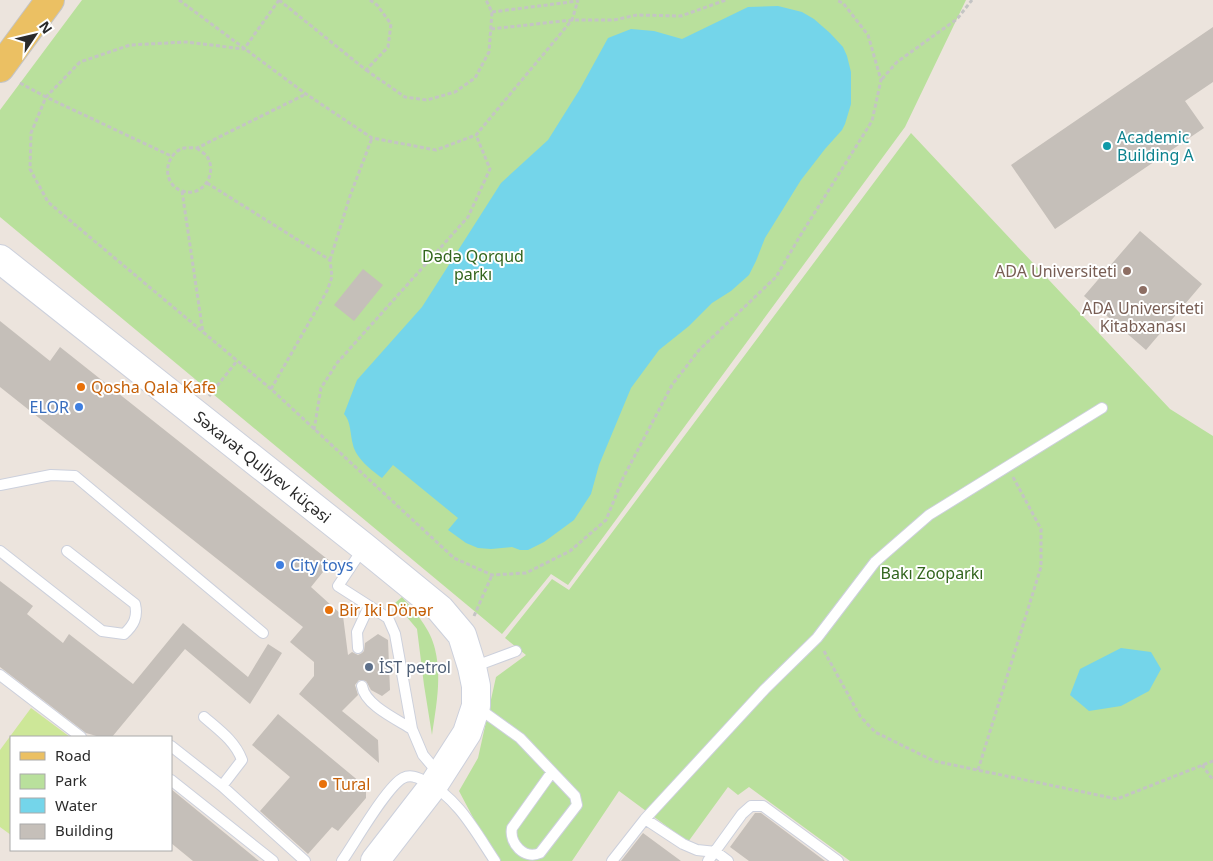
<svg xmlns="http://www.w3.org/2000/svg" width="1213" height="861" viewBox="0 0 1213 861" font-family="'Noto Sans',sans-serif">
<rect width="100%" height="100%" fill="#ece4dd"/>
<path fill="#b9e09c" d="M 82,0 L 966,0 L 905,127 L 568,585 L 551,574 L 502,634 L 0,217 L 0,110 Z
M 911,133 L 1170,409 L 1213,436 L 1213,861 L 850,861 L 749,787 L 738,795 L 728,787 L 688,842 L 619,791 L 572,861 L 496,861 L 459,791 L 478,758 L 496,677 L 526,655 L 505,638 L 552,579 L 569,590 Z
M 402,597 C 415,611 431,630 435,649 C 442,678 436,707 432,735 L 424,685 L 417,629 L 395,603 Z"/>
<path fill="#cde798" d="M 31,708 L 70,737 L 11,737 L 11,835 L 0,827 L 0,750 Z"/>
<path fill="#74d5ea" d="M 778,6 L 802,12 L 814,19 L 830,33 L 843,47 L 847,56 L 851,72 L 851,104 L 845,124 L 842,130 L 825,149 L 801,180 L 765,238 L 756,261 L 749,275 L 731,291 L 712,303 L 689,326 L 659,350 L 631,388 L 599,465 L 591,494 L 574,520 L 544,542 L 528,550 L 520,550 L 512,547 L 491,549 L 478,548 L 466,543 L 448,530 L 458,518 L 393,465 L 382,478 C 371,470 356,458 353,445 C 350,434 351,421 344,414 L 357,380 L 422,307 L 501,183 L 548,140 L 580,89 L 608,38 L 631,29 L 654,31 L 682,39 L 748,7 Z
M 1121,648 L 1151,652 L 1161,669 L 1149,691 L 1121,706 L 1089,711 L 1070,695 L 1080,669 Z"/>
<path fill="#c5bfb9" d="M 1213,27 L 1213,82 L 1185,101 L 1204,128 L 1055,229 L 1011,165 Z
M 1140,231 L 1202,284 L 1146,350 L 1084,296 Z
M 363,269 L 383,285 L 354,321 L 334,305 Z
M 0,321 L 50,361 L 60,347 L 331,562 L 311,587 L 343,616 L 348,655 L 352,652 L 358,655 L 362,653 L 364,651 L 365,643 L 378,634 L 388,640 L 390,690 L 382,696 L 371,690 L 366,681 L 359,680 L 355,685 L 358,695 L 342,711 L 378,740 L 379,763 L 299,694 L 314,676 L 314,662 L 290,642 L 303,627 L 0,387 Z
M 0,581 L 33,606 L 27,614 L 63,643 L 69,634 L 133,684 L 183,623 L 248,677 L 268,644 L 282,653 L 250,704 L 185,649 L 112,737 L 100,737 L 86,733 L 0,667 Z
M 278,714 L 366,787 L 366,798 L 338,831 L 332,827 L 308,854 L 260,811 L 290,777 L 252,745 Z
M 171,789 L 259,861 L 193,861 L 171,843 Z
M 755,813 L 761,813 L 825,861 L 749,861 L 730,847 Z
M 643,833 L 681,861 L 621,861 Z"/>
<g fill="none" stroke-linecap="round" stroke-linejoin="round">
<defs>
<path id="lane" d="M 0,485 L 51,475 L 75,476 L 263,633
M 364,547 L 338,586 L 388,618 L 395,634 L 412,729 L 423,755 L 439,774
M 0,551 L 102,631 L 124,634 C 134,625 138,617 135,604 L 67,551
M 358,648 L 357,632 L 369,606
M 473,667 L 516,651
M 0,675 L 81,737
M 362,686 C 365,705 396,719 412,729
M 477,707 L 520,738 L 575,796 L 577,805 L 540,853 C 524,860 509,843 512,828 L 552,772
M 204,717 C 219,730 235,741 242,760 L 222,786
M 171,746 L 222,786 L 305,861
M 171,780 L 273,861
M 645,819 L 765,689 L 817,638 L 875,562 L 929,515 L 1102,408
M 342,861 C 354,844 387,786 403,778 C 411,774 418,778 425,781 C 458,798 475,831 495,861
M 612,861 L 645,819 L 683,844 L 697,850 L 716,852 L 728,861
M 708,861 L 742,814 L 751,806 L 763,806 L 838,861"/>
<g id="secondary">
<path id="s1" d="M 0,259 L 364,547 L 440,609 L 462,635 L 472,667 L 476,686 L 476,706 L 467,733 L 433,786 L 375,861"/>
</g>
<path id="primary" d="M 0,68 L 50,0"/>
</defs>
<use href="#lane" stroke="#ccd0dc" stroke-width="12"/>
<use href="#secondary" stroke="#ccd0dc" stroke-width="30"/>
<use href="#primary" stroke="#c4c4c4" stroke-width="30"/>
<path stroke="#c4c4c4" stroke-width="3" stroke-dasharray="4 2.5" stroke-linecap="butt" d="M 179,0 L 306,94 L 372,138 L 436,150 L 476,135 L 572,20 L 578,0
M 279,0 L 244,49 L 186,42 L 130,45 L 80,62 L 46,97 L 31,133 L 30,169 L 48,202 L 271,389 L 454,558 L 492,575 L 526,573 L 570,551 L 606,520 L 623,478 L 672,385 L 699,350 L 776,277 L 800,236 L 872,121 L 881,80 L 868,35 L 843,3 L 836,0
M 279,0 L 366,70 L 388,47 L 391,24 L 377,5 L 370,0
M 492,12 L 578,1
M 491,29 L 572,20 L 614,20 L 637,15 L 681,16 L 726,0
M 366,70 L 405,97 L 427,100 L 455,92 L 475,78 L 489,52 L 492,12 L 486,0
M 882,79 L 897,62 L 957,19 L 972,0
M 20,83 L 46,97 L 171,156
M 197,148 C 200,151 206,154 208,158 C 217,175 202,198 182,191 C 162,184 164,157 181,149 C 186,147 192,148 197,148 L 306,94
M 207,183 L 330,260 L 332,277 L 327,291 L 271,389
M 182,191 L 203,333
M 330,260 L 350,196 L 372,138
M 209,396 L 237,361
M 314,430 L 321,388 L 337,363 L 468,217 L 490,169 L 476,135
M 474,616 L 492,575
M 824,651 L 860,716 L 875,732 L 934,761 L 1117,799 L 1213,761
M 1202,765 L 1213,780
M 978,770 L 1041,567 L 1041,529 L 1013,477"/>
<use href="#lane" stroke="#fff" stroke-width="10"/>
<use href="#secondary" stroke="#fff" stroke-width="28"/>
<use href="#primary" stroke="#ebc063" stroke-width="28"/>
</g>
<circle fill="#0f9aa8" stroke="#fff" stroke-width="2" cx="1107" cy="146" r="5"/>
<g fill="#8d6e63" stroke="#fff" stroke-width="2">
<circle cx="1127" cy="271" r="5"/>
<circle cx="1143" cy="290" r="5"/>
</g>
<g fill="#e8710a" stroke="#fff" stroke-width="2">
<circle cx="81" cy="387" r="5"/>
<circle cx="329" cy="610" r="5"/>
<circle cx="323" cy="784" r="5"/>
</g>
<g fill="#3f7fe0" stroke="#fff" stroke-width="2">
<circle cx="79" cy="407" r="5"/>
<circle cx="280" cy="565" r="5"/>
</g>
<circle fill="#5c6f8a" stroke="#fff" stroke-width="2" cx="369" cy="667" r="5"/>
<g text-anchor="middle" stroke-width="4" stroke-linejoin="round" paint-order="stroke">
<g font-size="16" fill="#0d838f" stroke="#fff" text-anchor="start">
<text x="1117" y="143">Academic<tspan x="1117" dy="18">Building A</tspan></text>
</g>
<g font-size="16" fill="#32651d" stroke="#fff">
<text x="473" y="262">Dədə Qorqud<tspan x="473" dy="18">parkı</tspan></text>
<text x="932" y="579">Bakı Zooparkı</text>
</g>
<g font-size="16" fill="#785e54" stroke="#fff" text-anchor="end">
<text x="1117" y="277">ADA Universiteti</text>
<text x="1143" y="314" text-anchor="middle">ADA Universiteti<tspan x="1143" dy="18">Kitabxanası</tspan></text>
</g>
<g font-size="16" fill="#c56008" stroke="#fff" text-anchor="start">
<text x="91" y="393">Qosha Qala Kafe</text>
<text x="339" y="616">Bir Iki Dönər</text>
<text x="333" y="790">Tural</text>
</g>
<g font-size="16" fill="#366cbe" stroke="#fff" text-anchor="end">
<text x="69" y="413">ELOR</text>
<text x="290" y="571" text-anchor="start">City toys</text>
</g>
<g font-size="16" fill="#2b2b2b" stroke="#fff">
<text dy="6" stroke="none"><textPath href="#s1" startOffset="335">Səxavət Quliyev küçəsi</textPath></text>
</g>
<g font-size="16" fill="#4e5e75" stroke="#fff" text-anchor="start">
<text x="379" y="673">İST petrol</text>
</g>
</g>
<rect x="10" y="736" width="162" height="115" fill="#ffffff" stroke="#aaaaaa"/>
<rect x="20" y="752" width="25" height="8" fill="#ebc063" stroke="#aaaaaa"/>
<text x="55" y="761" font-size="15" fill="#2b2b2b">Road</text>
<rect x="20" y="774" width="25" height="15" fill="#b9e09c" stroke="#aaaaaa"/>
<text x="55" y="786" font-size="15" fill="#2b2b2b">Park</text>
<rect x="20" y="798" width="25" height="15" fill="#74d5ea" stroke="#aaaaaa"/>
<text x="55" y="811" font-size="15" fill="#2b2b2b">Water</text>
<rect x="20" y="824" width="25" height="15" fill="#c5bfb9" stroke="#aaaaaa"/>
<text x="55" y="836" font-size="15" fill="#2b2b2b">Building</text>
<g transform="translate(35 35) rotate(55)" stroke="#ffffff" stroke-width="4" paint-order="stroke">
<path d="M0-4L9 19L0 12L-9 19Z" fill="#2b2b2b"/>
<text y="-8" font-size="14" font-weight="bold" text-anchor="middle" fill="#2b2b2b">N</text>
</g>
</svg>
